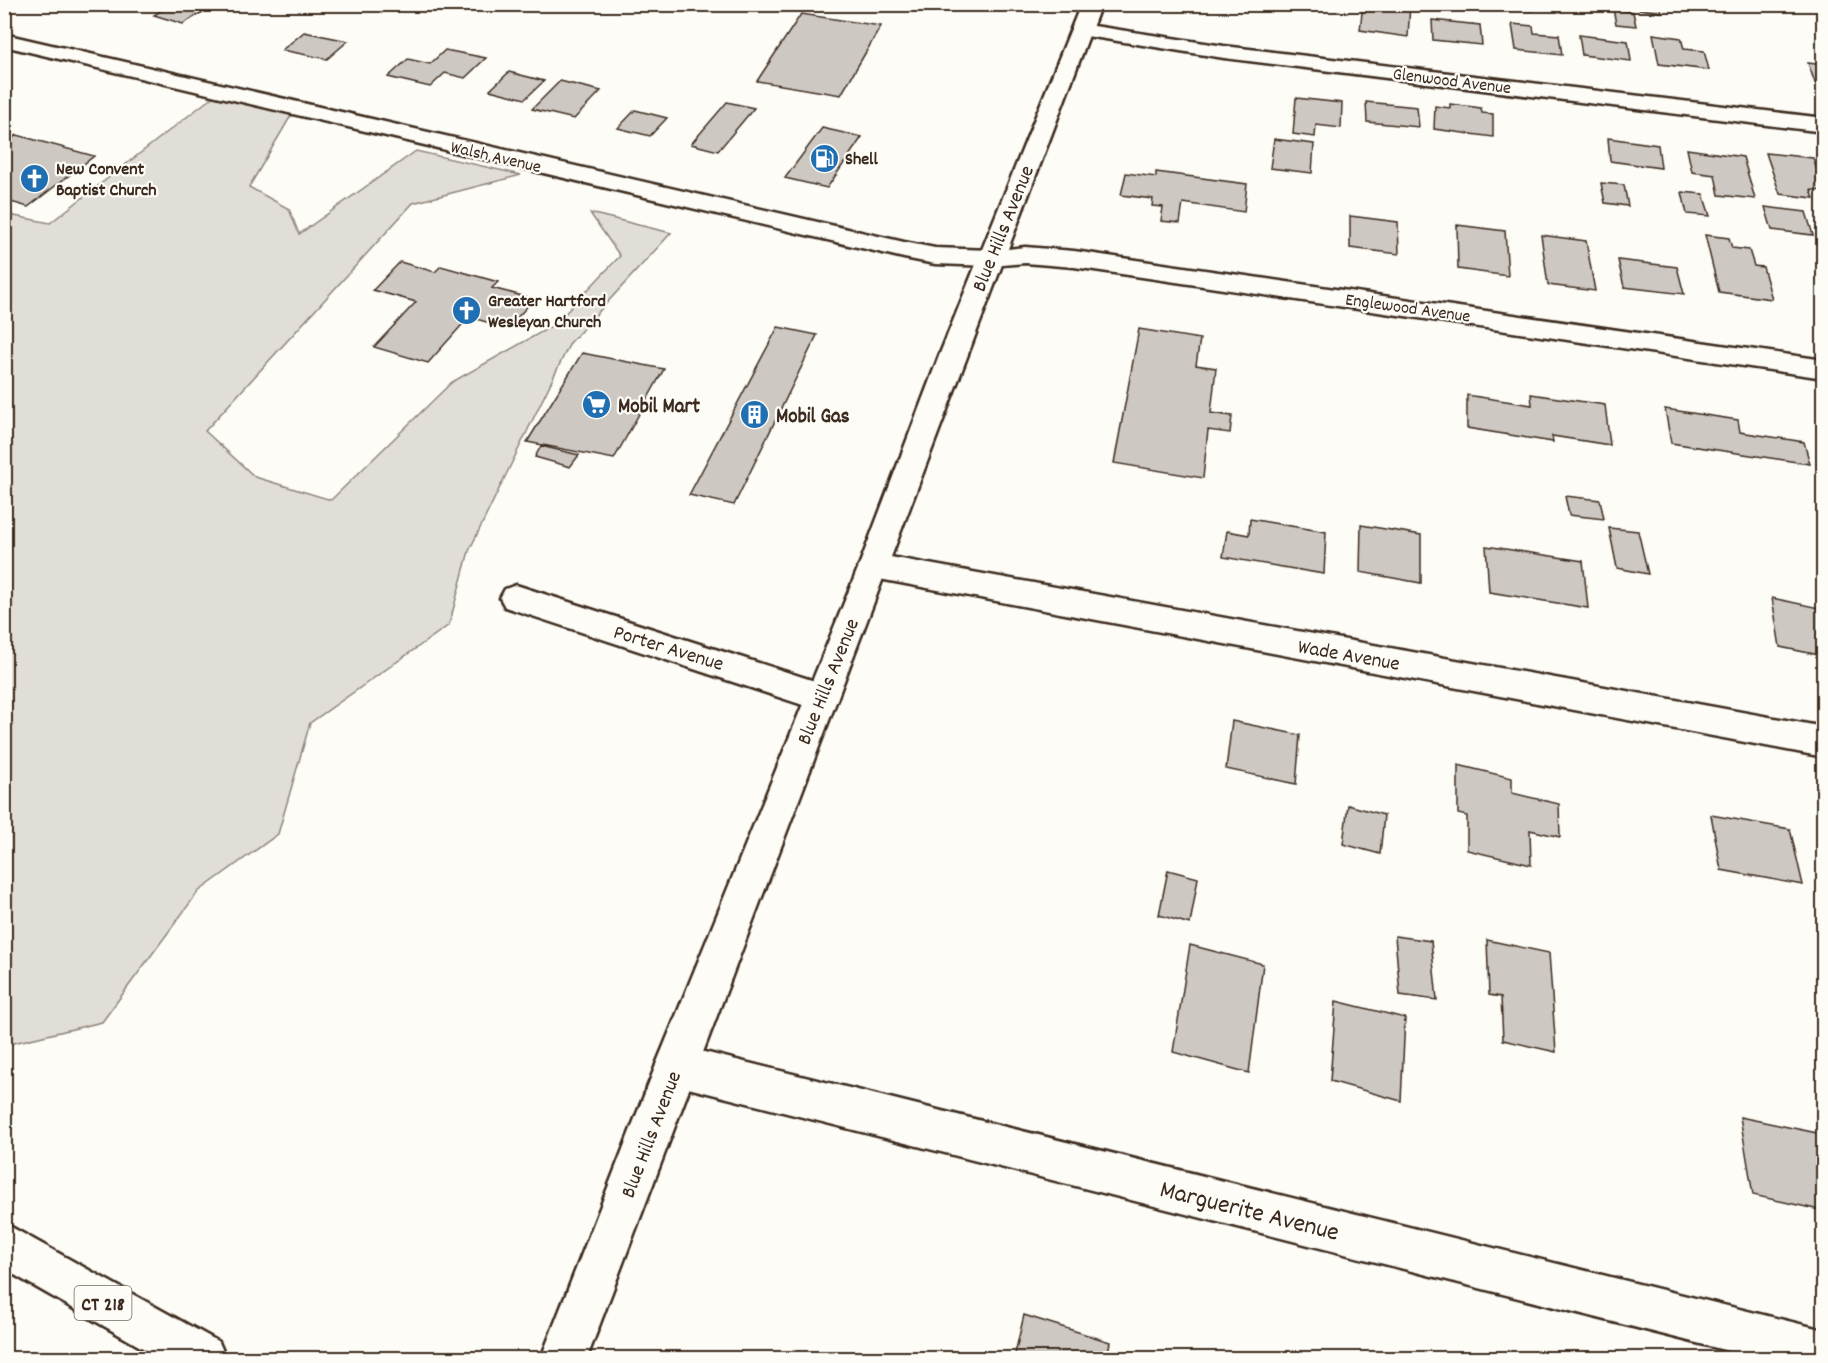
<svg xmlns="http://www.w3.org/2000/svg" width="1828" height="1363" viewBox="0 0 1828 1363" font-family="Dekko,sans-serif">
<rect width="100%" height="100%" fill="#fdfcf7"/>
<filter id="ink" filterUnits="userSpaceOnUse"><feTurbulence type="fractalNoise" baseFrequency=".0167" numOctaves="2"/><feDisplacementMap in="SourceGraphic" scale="12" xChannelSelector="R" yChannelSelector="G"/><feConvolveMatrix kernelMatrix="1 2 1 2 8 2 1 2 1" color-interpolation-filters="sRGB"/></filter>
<g filter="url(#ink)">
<path fill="#e1ded7" stroke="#8e847a" stroke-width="1.5" d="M 219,92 L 292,114 L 249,187 L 289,209 L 299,234 L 416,151 L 521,175 L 413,203 L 205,431 L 255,477 L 331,500 L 452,382 L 554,325 L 620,256 L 590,213 L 671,233 L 570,343 L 469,551 L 449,625 L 310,723 L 278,834 L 198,892 L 102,1022 L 5,1045 L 4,214 L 50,223 Z"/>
<path fill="#cdc8c2" stroke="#3b2a1e" stroke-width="1.5" d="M 171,4 L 216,4 L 183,24 L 154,15 Z
M 1363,4 L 1410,4 L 1408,37 L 1360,30 Z
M 1472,4 L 1491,4 L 1491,10 L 1472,8 Z
M 1500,4 L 1531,4 L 1532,11 L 1500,8 Z
M 1626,4 L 1660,4 L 1662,12 L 1639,9 L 1639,6 Z
M 1613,9 L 1633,12 L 1636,26 L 1616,24 Z
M 801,14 L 881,26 L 841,95 L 757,81 Z
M 1432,20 L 1480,25 L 1482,45 L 1433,40 Z
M 1512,24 L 1533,26 L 1534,33 L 1559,35 L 1562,55 L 1516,50 Z
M 304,32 L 348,41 L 327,59 L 282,50 Z
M 1653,34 L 1681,38 L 1684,49 L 1704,51 L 1709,70 L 1659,64 Z
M 1579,35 L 1628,41 L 1631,61 L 1582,55 Z
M 445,50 L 486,58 L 465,78 L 445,73 L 430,87 L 388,77 L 408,59 L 430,64 Z
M 1808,63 L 1824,65 L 1824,85 L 1815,83 Z
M 509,72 L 544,81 L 525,99 L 490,90 Z
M 560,81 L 601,91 L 574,119 L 532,109 Z
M 1296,98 L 1342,103 L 1341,128 L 1316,125 L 1315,137 L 1293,134 Z
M 727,102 L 754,108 L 718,151 L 691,144 Z
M 1366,102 L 1417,107 L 1419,127 L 1367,122 Z
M 1450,104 L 1481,108 L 1482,113 L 1493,114 L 1493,137 L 1434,129 L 1435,106 L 1450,108 Z
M 635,110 L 667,118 L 650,136 L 618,128 Z
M 822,128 L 862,137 L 827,188 L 785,178 Z
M 17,135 L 94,156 L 28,207 L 4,200 L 4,144 Z
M 1608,138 L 1658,145 L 1661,168 L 1610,161 Z
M 1274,139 L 1314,144 L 1312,173 L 1270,168 Z
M 1687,149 L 1743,157 L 1755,199 L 1719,195 L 1715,175 L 1692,172 Z
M 1766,153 L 1813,158 L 1824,191 L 1811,190 L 1814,198 L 1780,194 Z
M 1156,172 L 1247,184 L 1244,212 L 1183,203 L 1180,223 L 1161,221 L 1163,207 L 1152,206 L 1153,199 L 1121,195 L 1126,173 L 1156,177 Z
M 1601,183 L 1624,185 L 1628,206 L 1605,203 Z
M 1682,192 L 1703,194 L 1710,216 L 1687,214 Z
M 1765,207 L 1806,212 L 1813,235 L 1772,230 Z
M 1350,216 L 1398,222 L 1399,254 L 1350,248 Z
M 1457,225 L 1505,231 L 1508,276 L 1458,269 Z
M 1541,235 L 1586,241 L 1595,291 L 1548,285 Z
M 1705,235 L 1729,238 L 1732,248 L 1749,250 L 1754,266 L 1763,267 L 1772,299 L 1719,292 Z
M 1618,260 L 1677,267 L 1684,294 L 1624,287 Z
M 400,262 L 435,272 L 441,266 L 498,282 L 492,288 L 534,299 L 508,328 L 469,317 L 428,363 L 374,347 L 416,302 L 373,290 Z
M 778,327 L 817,335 L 734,505 L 689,495 Z
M 1139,329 L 1200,339 L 1196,365 L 1216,368 L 1211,413 L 1232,416 L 1230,433 L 1208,430 L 1203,478 L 1114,463 Z
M 582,353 L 664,369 L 614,459 L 527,442 Z
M 1531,394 L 1605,405 L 1610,445 L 1552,436 L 1553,442 L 1467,428 L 1467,395 L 1532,405 Z
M 1665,409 L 1738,420 L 1740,432 L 1804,442 L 1810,464 L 1671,443 Z
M 541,446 L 579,455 L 570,467 L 535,457 Z
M 1565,496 L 1600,500 L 1604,519 L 1569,515 Z
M 1250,519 L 1326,532 L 1324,574 L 1223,557 L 1227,531 L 1249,535 Z
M 1361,525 L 1421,535 L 1421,583 L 1360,572 Z
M 1609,528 L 1638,531 L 1648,574 L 1617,568 Z
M 1486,546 L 1583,561 L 1588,608 L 1489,592 Z
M 1772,598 L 1824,609 L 1824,656 L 1780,647 Z
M 1232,721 L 1300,735 L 1296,784 L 1226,769 Z
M 1458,765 L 1512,778 L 1512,793 L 1559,804 L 1560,837 L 1530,830 L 1531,865 L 1467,850 L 1467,816 L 1458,814 Z
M 1348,805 L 1384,815 L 1380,854 L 1343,844 Z
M 1711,815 L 1790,829 L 1803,885 L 1721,870 Z
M 1168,870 L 1198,878 L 1190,924 L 1159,915 Z
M 1395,936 L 1431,941 L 1437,1000 L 1400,995 Z
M 1487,940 L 1549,953 L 1556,1052 L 1503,1040 L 1501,997 L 1489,995 Z
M 1190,945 L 1263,964 L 1249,1073 L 1173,1052 Z
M 1336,1001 L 1405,1018 L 1401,1101 L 1330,1081 Z
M 1740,1117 L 1817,1133 L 1824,1163 L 1824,1211 L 1753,1195 Z
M 1024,1315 L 1110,1342 L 1107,1358 L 1014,1358 Z"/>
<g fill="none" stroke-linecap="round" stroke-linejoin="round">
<defs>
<path id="minor" d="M 1081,24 L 1224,46 L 1824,118 L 1824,132 L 1224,58 L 1074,34 L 1071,30 L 1074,26 Z
M 1025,247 L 1074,251 L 1824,360 L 1824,378 L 1074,267 L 1025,263 L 991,266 L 982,264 L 978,258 L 982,252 Z
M 874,554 L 1824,727 L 1824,757 L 874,578 L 863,575 L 859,566 L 863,557 Z
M 516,585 L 821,683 L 833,687 L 838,697 L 833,707 L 821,711 L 505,607 L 500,598 L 505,589 Z
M 676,1045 L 1824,1330 L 1824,1358 L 1756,1358 L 676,1085 L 662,1079 L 656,1065 L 662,1051 Z"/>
<path id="tertiary" d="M 4,34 L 904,242 L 935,248 L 991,250 L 1000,252 L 1004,258 L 1000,264 L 991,266 L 935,264 L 904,258 L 4,46 Z"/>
<path id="secondary" d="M 1081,4 L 1101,4 L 587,1358 L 541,1358 L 656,1065 L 859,566 L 939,356 Z"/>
<path id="primary" d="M 4,1223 L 219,1342 L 226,1358 L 160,1358 L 4,1269 Z"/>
</defs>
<use href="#minor" stroke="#3b2a1e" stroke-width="5"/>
<use href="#tertiary" stroke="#3b2a1e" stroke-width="5"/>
<use href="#secondary" stroke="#3b2a1e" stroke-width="5"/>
<use href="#primary" stroke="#3b2a1e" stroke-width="5"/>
<use href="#minor" fill="#fdfcf7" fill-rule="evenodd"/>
<use href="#tertiary" fill="#fdfcf7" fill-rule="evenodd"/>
<use href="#secondary" fill="#fdfcf7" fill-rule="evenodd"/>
<use href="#primary" fill="#fdfcf7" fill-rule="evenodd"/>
</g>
</g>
<defs>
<symbol id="fuel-disc" viewBox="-11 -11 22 22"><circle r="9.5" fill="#1f6fb2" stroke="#fdfcf7"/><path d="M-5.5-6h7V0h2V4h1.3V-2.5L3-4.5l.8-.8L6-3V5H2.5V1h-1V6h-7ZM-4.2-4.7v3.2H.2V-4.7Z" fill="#fff"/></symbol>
<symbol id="church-disc" viewBox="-11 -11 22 22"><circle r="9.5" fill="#1f6fb2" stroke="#fdfcf7"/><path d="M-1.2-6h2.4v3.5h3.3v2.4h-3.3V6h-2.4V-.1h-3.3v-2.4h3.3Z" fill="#fff"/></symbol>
<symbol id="supermarket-disc" viewBox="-11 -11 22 22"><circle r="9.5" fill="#1f6fb2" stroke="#fdfcf7"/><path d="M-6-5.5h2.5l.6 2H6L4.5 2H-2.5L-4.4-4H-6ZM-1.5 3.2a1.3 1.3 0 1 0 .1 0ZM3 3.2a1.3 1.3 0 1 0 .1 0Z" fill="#fff"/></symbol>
<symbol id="building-disc" viewBox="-11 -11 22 22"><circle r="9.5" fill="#1f6fb2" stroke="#fdfcf7"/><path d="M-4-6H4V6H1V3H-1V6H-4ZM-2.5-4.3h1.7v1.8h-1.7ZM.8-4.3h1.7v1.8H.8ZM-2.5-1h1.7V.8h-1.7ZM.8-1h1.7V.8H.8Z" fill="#fff"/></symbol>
</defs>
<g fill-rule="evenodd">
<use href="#fuel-disc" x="808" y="142" width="33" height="33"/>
<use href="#church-disc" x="18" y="162" width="33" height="33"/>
<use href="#church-disc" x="450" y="294" width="33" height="33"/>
<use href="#supermarket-disc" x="580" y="388" width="33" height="33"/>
<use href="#building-disc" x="738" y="398" width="33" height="33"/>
</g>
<g text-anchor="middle" stroke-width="4.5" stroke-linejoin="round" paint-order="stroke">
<g font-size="18" fill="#3b2a1e" stroke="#fdfcf7">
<text transform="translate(1452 80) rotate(7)" y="6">Glenwood Avenue</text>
<text transform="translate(496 156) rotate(13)" y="6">Walsh Avenue</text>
<text transform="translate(1408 307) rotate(8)" y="6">Englewood Avenue</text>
</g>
<g font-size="18" font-weight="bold" fill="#3b2a1e" stroke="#fdfcf7" text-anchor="start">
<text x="845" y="164">Shell</text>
<text x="56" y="174">New Convent<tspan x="56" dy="21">Baptist Church</tspan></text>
<text x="488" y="306">Greater Hartford<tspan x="488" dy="21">Wesleyan Church</tspan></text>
</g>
<rect fill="#fdfcf7" stroke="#75695f" stroke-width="1.5" x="74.5" y="1286" width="57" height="34" rx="4.5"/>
<g font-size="20" font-weight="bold" fill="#3b2a1e">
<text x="103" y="1310">CT 218</text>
</g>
<g font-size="21" fill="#3b2a1e" stroke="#fdfcf7">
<text transform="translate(1002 228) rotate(-68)" y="7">Blue Hills Avenue</text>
<text transform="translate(669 647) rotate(17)" y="7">Porter Avenue</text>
<text transform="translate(1349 654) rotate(10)" y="7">Wade Avenue</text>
<text transform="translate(827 681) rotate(-68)" y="7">Blue Hills Avenue</text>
<text transform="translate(650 1134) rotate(-69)" y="7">Blue Hills Avenue</text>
</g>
<g font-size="21" font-weight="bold" fill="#3b2a1e" stroke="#fdfcf7" text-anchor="start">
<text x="618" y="412">Mobil Mart</text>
<text x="776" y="422">Mobil Gas</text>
</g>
<g font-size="26" fill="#3b2a1e" stroke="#fdfcf7">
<text transform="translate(1250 1209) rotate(14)" y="9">Marguerite Avenue</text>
</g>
</g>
<rect width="1828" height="1363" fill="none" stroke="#fdfcf7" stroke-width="24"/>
<rect x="12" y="12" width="1804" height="1339" fill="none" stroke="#3b2a1e" stroke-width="2" filter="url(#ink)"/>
</svg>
